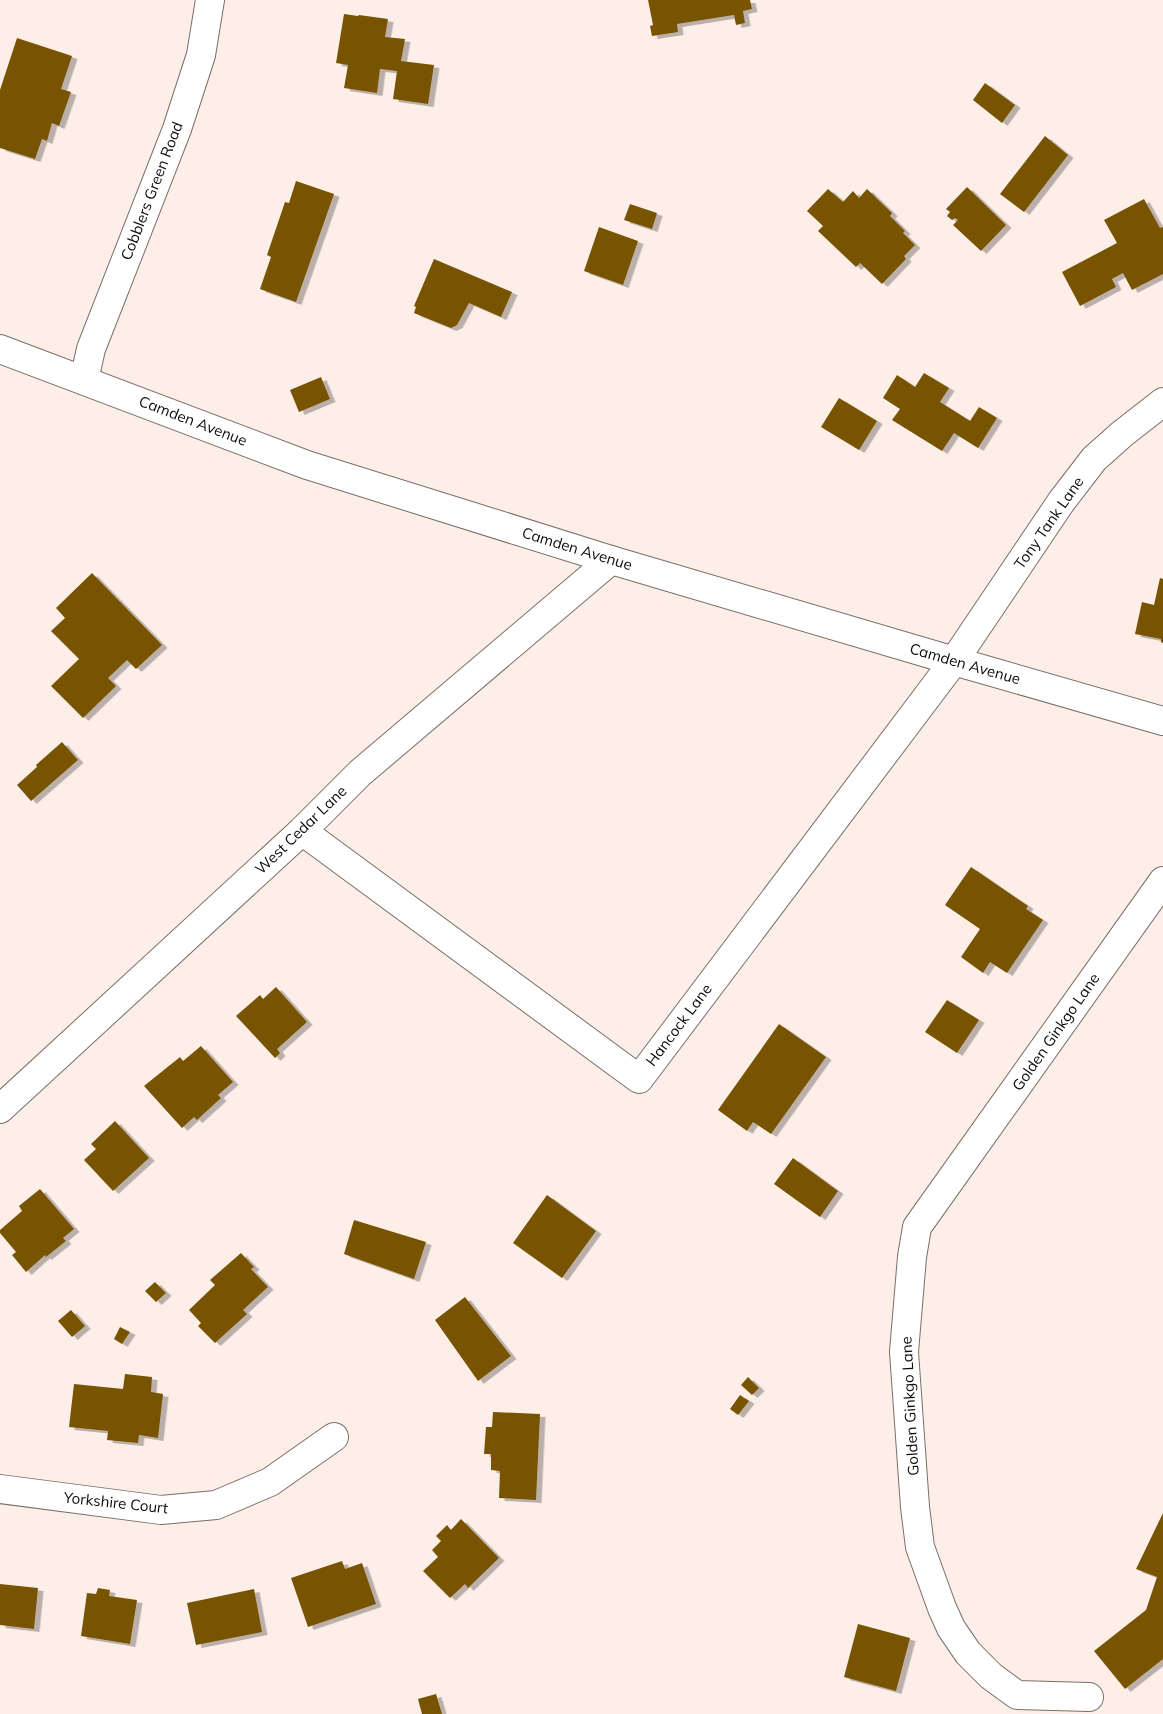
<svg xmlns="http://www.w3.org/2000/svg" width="1163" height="1714" viewBox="0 0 1163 1714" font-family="Mulish,sans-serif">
<defs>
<filter id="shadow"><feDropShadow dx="5.5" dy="3" stdDeviation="0" flood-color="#0004"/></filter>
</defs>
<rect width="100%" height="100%" fill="#fdefe8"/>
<path fill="#785300" filter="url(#shadow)" d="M 648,0 L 750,0 L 752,9 L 743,11 L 745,23 L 736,25 L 734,15 L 677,24 L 678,32 L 652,36 L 650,26 L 653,25 Z
M 344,14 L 358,16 L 359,15 L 388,19 L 385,37 L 405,39 L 401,61 L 434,65 L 428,104 L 393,99 L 397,71 L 380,69 L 377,93 L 344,88 L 348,65 L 336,63 Z
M 17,38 L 72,56 L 61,89 L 71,92 L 59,126 L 52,123 L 47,141 L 42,139 L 35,159 L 0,148 L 0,90 Z
M 985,83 L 1015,105 L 1002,123 L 973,100 Z
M 1045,136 L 1068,155 L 1024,212 L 1000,194 Z
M 296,181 L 334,194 L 296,302 L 260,289 L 271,257 L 267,255 L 285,202 L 289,203 Z
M 967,187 L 1006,225 L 981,251 L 953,225 L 958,220 L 955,218 L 952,220 L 947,216 L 950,212 L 946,209 Z
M 828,189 L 843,202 L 853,191 L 859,198 L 867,189 L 892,213 L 890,216 L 905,231 L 903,233 L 915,245 L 904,256 L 906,259 L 882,284 L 860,263 L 856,267 L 818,231 L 823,226 L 807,211 Z
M 1144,199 L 1160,228 L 1163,227 L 1163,274 L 1132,290 L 1123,273 L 1112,279 L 1116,287 L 1080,306 L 1062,272 L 1117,243 L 1104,220 Z
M 630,204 L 657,213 L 652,229 L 624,220 Z
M 599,227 L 638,241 L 623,285 L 584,271 Z
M 434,259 L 512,292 L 501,317 L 469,303 L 457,325 L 451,328 L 414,313 L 416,307 L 414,306 Z
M 924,373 L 949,388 L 940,402 L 970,421 L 979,407 L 997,418 L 978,448 L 954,433 L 942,451 L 892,420 L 900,409 L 883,398 L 897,375 L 915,387 Z
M 321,377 L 330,399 L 299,412 L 290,390 Z
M 839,398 L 877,421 L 859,450 L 821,427 Z
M 92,573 L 162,645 L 136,669 L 127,660 L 108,678 L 116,686 L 83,718 L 51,686 L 79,659 L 51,631 L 65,618 L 56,608 Z
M 1160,578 L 1163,579 L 1163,643 L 1161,642 L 1161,639 L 1135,634 L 1142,602 L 1154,605 Z
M 62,742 L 78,760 L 31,801 L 17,785 L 37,767 L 36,765 Z
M 971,867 L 1028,906 L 1026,909 L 1043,920 L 1007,973 L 990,962 L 983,973 L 961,957 L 980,929 L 945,905 Z
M 276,987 L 307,1022 L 277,1049 L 280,1053 L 275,1058 L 236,1016 L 260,995 L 263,999 Z
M 947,1000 L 979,1020 L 957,1053 L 925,1032 Z
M 779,1024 L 826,1057 L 771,1134 L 753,1122 L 747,1131 L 718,1110 Z
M 201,1046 L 233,1082 L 218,1095 L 221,1098 L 197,1120 L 194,1117 L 182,1128 L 144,1086 L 180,1057 L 183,1061 Z
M 115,1121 L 149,1158 L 113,1191 L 84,1160 L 96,1149 L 91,1144 Z
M 793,1158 L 838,1191 L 820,1217 L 774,1184 Z
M 40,1189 L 74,1229 L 63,1238 L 66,1241 L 46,1257 L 45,1255 L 26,1272 L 12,1255 L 16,1252 L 0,1233 L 0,1230 L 22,1211 L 19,1206 Z
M 547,1195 L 596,1231 L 562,1278 L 513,1243 Z
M 354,1220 L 426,1242 L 414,1279 L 344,1254 Z
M 241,1253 L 254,1267 L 251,1269 L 268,1287 L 243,1310 L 247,1314 L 215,1343 L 198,1326 L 201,1323 L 189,1310 L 215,1285 L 210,1280 Z
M 155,1282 L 166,1293 L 156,1302 L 145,1291 Z
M 465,1297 L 511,1356 L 478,1381 L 435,1320 Z
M 71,1310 L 85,1326 L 72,1337 L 58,1321 Z
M 120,1327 L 130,1332 L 122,1344 L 114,1339 Z
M 125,1374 L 152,1377 L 151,1392 L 163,1394 L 158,1438 L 139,1435 L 138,1443 L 107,1440 L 108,1431 L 69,1427 L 74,1384 L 123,1389 Z
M 748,1377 L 759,1388 L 752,1395 L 741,1385 Z
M 740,1395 L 749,1401 L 738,1415 L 730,1409 Z
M 493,1412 L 540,1414 L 536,1500 L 499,1498 L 500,1471 L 491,1470 L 491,1454 L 484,1454 L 486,1427 L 492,1427 Z
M 1163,1513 L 1163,1659 L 1125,1689 L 1094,1651 L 1146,1610 L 1157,1577 L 1136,1569 Z
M 461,1519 L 499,1558 L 468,1588 L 465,1584 L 450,1598 L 423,1571 L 438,1557 L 432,1550 L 441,1541 L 436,1536 L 447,1525 L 451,1530 Z
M 342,1561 L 345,1569 L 362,1563 L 376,1604 L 308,1627 L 291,1578 Z
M 0,1584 L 38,1588 L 34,1629 L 0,1625 Z
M 98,1588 L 110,1590 L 109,1596 L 137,1600 L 130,1644 L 81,1636 L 87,1593 L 96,1594 Z
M 254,1589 L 262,1632 L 196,1645 L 187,1603 Z
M 858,1624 L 910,1638 L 896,1691 L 844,1677 Z
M 436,1694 L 442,1714 L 422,1714 L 418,1699 Z"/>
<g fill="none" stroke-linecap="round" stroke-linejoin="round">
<defs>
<path id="minor" d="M 84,380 L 91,349 L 177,129 L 201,55 L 210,0
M 302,831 L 639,1079 L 954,661 L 1061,502 L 1094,459 L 1122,434 L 1163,402
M 0,1109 L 302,831 L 360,773 L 611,560
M 0,1489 L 161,1510 L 216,1505 L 270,1482 L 334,1437
M 1089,1697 L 1017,1695 L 991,1676 L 968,1653 L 951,1628 L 942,1608 L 920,1547 L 915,1507 L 904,1352 L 912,1257 L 917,1227 L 1163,881"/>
<path id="tertiary" d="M 0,349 L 307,465 L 611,560 L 954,661 L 1163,721"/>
</defs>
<use href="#minor" stroke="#7a6e68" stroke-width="30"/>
<use href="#tertiary" stroke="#7a6e68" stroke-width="30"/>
<use href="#minor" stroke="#fff" stroke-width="28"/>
<use href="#tertiary" stroke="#fff" stroke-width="28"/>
</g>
<g text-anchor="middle" stroke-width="5" stroke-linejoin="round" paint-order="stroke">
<g font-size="15" fill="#0e0a08" stroke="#fff">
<text transform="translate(152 191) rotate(-69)" y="5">Cobblers Green Road</text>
<text transform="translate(193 421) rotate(21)" y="5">Camden Avenue</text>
<text transform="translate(1049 523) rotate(-55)" y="5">Tony Tank Lane</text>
<text transform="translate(577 549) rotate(17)" y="5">Camden Avenue</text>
<text transform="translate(965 664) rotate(16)" y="5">Camden Avenue</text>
<text transform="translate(301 830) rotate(-44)" y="5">West Cedar Lane</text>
<text transform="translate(679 1025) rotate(-53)" y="5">Hancock Lane</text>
<text transform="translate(1056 1032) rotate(-55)" y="5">Golden Ginkgo Lane</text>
<text transform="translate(910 1406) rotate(-93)" y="5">Golden Ginkgo Lane</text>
<text transform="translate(116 1503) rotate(6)" y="5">Yorkshire Court</text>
</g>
</g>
</svg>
